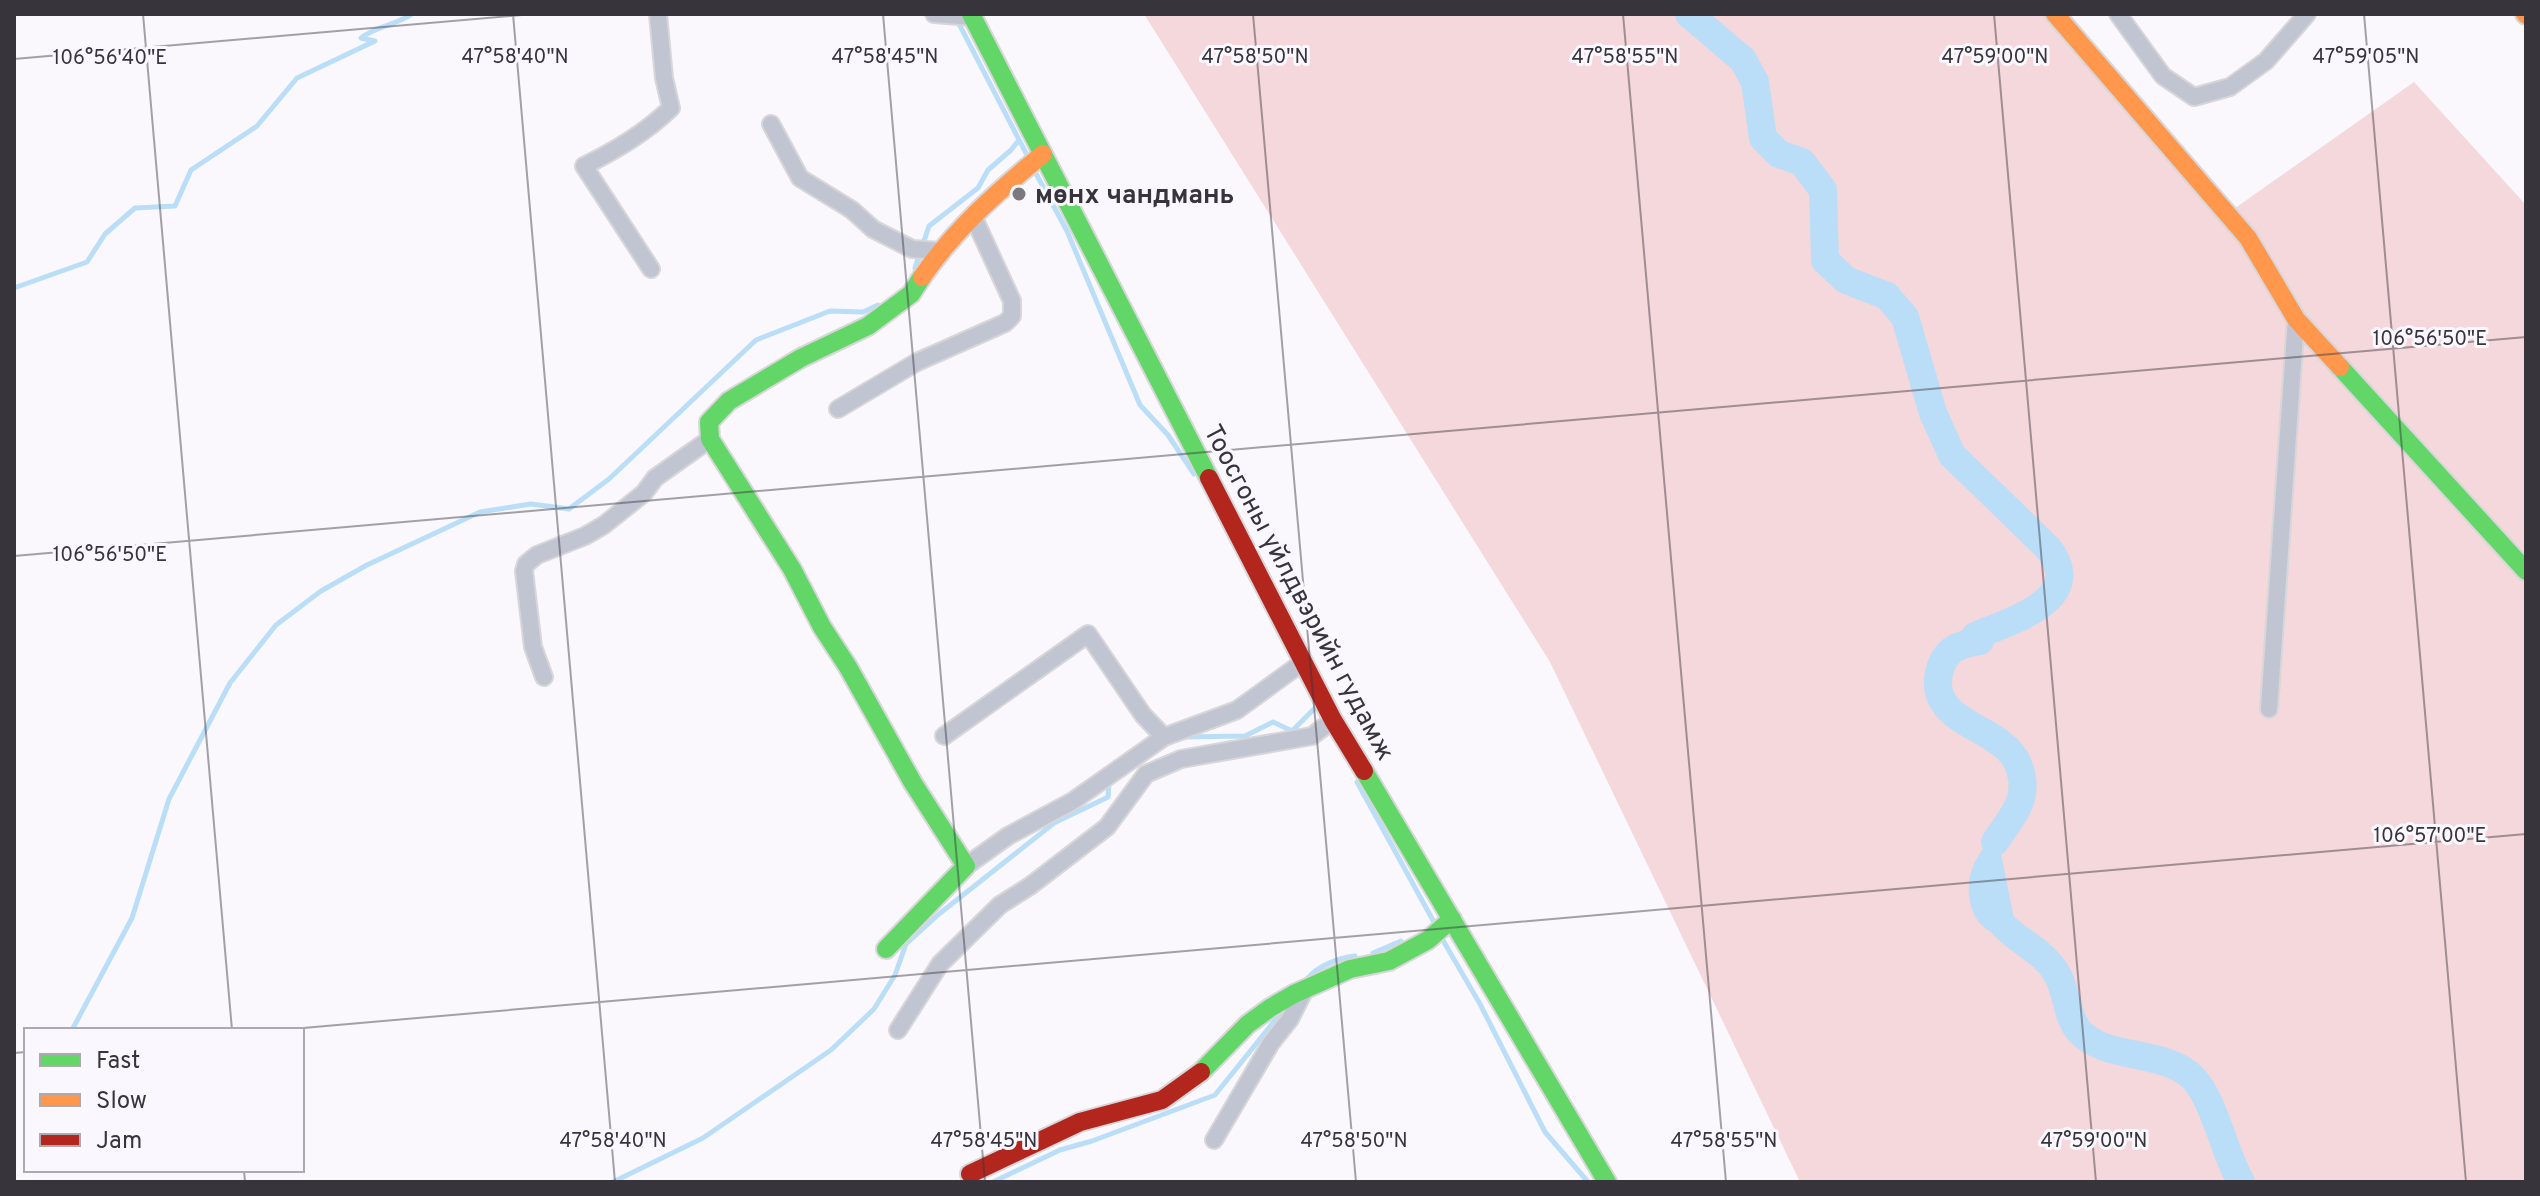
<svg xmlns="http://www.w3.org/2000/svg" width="2540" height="1196" viewBox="0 0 2540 1196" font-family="Overpass,sans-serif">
<rect width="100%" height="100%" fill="#faf8fd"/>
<path fill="#f4d8db" d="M 1144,14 L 2055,14 L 2221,218 L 2414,82 L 2526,205 L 2526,1182 L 1800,1182 L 1550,662 Z"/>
<path fill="#badef7" d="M 2013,810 L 2017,812 L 2003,833 L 2000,848 L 2016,929 L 2020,935 L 2034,945 L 2030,948 C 2016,941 1997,937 1985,928 C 1976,921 1972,912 1970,901 C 1962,861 1993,840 2013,810 Z"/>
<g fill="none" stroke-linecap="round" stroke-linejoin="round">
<path stroke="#badef7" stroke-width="5" d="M 957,20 L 1028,157
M 1034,170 L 1067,231 L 1140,405 L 1168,435 L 1194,474
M 915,268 L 929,226 L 978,188 L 988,170 L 1011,150 L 1019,140
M 14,288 L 87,262 L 105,234 L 135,208 L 175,206 L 191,170 L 257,126 L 297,78 L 375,41 L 361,38 C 377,26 396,25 412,14
M 1183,737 L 1245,736 L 1273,722 L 1292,731 L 1316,707
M 1357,782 L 1435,924
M 1441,937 L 1480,1004 L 1545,1132 L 1588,1182
M 1373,953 L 1401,941
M 1308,978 C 1319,965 1339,958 1355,956
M 72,1030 L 132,918 L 169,799 L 230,683 L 276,625 L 321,591 L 367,565 L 480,512 L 531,504 L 569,509 L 609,479 L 756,340 L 830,311 L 863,312 L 878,305
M 613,1182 L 703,1138 L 831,1050 L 874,1009 L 895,975 L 906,944 L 939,914 L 1054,823 L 1108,797 L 1109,782
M 993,1182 L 1060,1150 L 1092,1141 L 1215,1095 L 1280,1014"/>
<path stroke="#badef7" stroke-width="28" d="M 1689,14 L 1743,60 L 1755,82 L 1763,138 L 1779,154 L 1802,162 L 1823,190 L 1825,260 L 1846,280 L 1887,296 L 1905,317 L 1933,413 L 1952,455 L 2047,547 C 2090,599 2010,621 1975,636 L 1980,641 C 1962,644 1948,647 1941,666 C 1921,725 2002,724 2018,764 C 2032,798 2012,816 1995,842
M 2003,925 C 2020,943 2044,951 2057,974 C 2067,991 2066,1015 2079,1031 C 2106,1061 2163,1049 2192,1077 C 2214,1098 2224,1153 2241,1182"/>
<defs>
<path id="street" d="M 934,14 L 972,17
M 2118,14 L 2163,76 L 2194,97 L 2230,87 L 2266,61 L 2307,14
M 771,124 L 800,178 L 852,210 L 873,229 L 912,249 L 940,251
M 651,269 L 584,166 C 616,150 645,133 671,108 L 664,78 L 658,14
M 838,409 L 917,362 L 1005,323 L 1012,316 L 1012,301 L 973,216
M 544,677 L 533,647 L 524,571 L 526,564 L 537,555 L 585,536 L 604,525 L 644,493 L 655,478 L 710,439
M 2269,709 L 2296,319
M 944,736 L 1088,634 L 1143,715 L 1164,737
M 966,866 L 1008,836 L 1073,801 L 1164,737 L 1237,710 L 1303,662
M 898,1030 L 940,964 L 1000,905 L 1030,886 L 1107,827 L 1146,774 L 1181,759 L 1312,736 L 1333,720
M 1214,1140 L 1271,1043 L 1290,1019 L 1305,989"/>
<path id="fast" d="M 971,14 L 1209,478
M 2340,367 L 2526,571
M 1364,771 L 1607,1182
M 886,949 L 966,866 L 913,783 L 848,667 L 822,627 L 792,569 L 710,439 L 709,422 L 729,401 L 801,358 L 868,326 L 911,294 L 922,277
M 1201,1072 L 1248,1024 L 1270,1008 L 1294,994 L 1350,969 L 1389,961 L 1428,940 L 1452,919"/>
<path id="slow" d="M 2055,14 L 2248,238 L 2296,319 L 2340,367
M 2525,14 L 2526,15
M 922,277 C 955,229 998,191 1043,154"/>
<path id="jam" d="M 1209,478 L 1333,720 L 1364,771
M 970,1174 L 1080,1122 L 1162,1100 L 1201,1072"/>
</defs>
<use href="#street" stroke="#d7d6d9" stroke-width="20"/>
<use href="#fast" stroke="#d7d6d9" stroke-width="22"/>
<use href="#slow" stroke="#d7d6d9" stroke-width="22"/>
<use href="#jam" stroke="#d7d6d9" stroke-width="22"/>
<use href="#street" stroke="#c1c4d1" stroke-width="16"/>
<use href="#fast" stroke="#63d668" stroke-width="18"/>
<use href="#slow" stroke="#ff974d" stroke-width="18"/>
<use href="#jam" stroke="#b3261e" stroke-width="18"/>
</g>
<path fill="none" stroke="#37343b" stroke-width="2" stroke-opacity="0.45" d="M 143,14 L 232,1030M 513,14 L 615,1182M 883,14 L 985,1182M 1253,14 L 1356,1182M 1623,14 L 1726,1182M 1994,14 L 2096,1182M 2364,14 L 2466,1182M 14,59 L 533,14M 14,556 L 2526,337M 280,1030 L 2526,834M 14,1053 L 26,1052M 244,1170 L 245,1182"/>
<circle fill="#7b797f" stroke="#faf7fe" stroke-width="3" cx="1019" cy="194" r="8"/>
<g text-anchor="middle" stroke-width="6" stroke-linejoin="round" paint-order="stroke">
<g font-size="26" font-weight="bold" fill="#37343b" stroke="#faf7fe" text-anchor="start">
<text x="1035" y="203">мөнх чандмань</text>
</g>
<g font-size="26" fill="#37343b" stroke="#faf7fe">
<text transform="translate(1300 592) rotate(62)" y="9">Тоосгоны үйлдвэрийн гудамж</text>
</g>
</g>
<g font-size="20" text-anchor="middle" fill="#37343b" stroke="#faf7fe" stroke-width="6" stroke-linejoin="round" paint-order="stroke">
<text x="515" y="63">47°58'40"N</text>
<text x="885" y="63">47°58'45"N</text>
<text x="1255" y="63">47°58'50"N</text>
<text x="1625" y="63">47°58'55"N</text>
<text x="1995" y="63">47°59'00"N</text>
<text x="2366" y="63">47°59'05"N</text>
<text x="110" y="64">106°56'40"E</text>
<text x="2430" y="345">106°56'50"E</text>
<text x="110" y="561">106°56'50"E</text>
<text x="2430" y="842">106°57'00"E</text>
<text x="613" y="1147">47°58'40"N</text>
<text x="984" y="1147">47°58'45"N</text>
<text x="1354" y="1147">47°58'50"N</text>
<text x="1724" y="1147">47°58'55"N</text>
<text x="2094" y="1147">47°59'00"N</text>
</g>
<rect width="2540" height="1196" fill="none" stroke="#37343b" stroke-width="32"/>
<rect x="24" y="1028" width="280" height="144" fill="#faf7fe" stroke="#aca9b0" stroke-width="2"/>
<rect x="40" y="1054" width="40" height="12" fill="#63d668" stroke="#aca9b0" stroke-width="2"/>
<text x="96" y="1068" font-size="24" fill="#37343b">Fast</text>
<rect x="40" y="1094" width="40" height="12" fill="#ff974d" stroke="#aca9b0" stroke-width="2"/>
<text x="96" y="1108" font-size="24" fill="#37343b">Slow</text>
<rect x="40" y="1134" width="40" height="12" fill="#b3261e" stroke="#aca9b0" stroke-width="2"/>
<text x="96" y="1148" font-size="24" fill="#37343b">Jam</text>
</svg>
